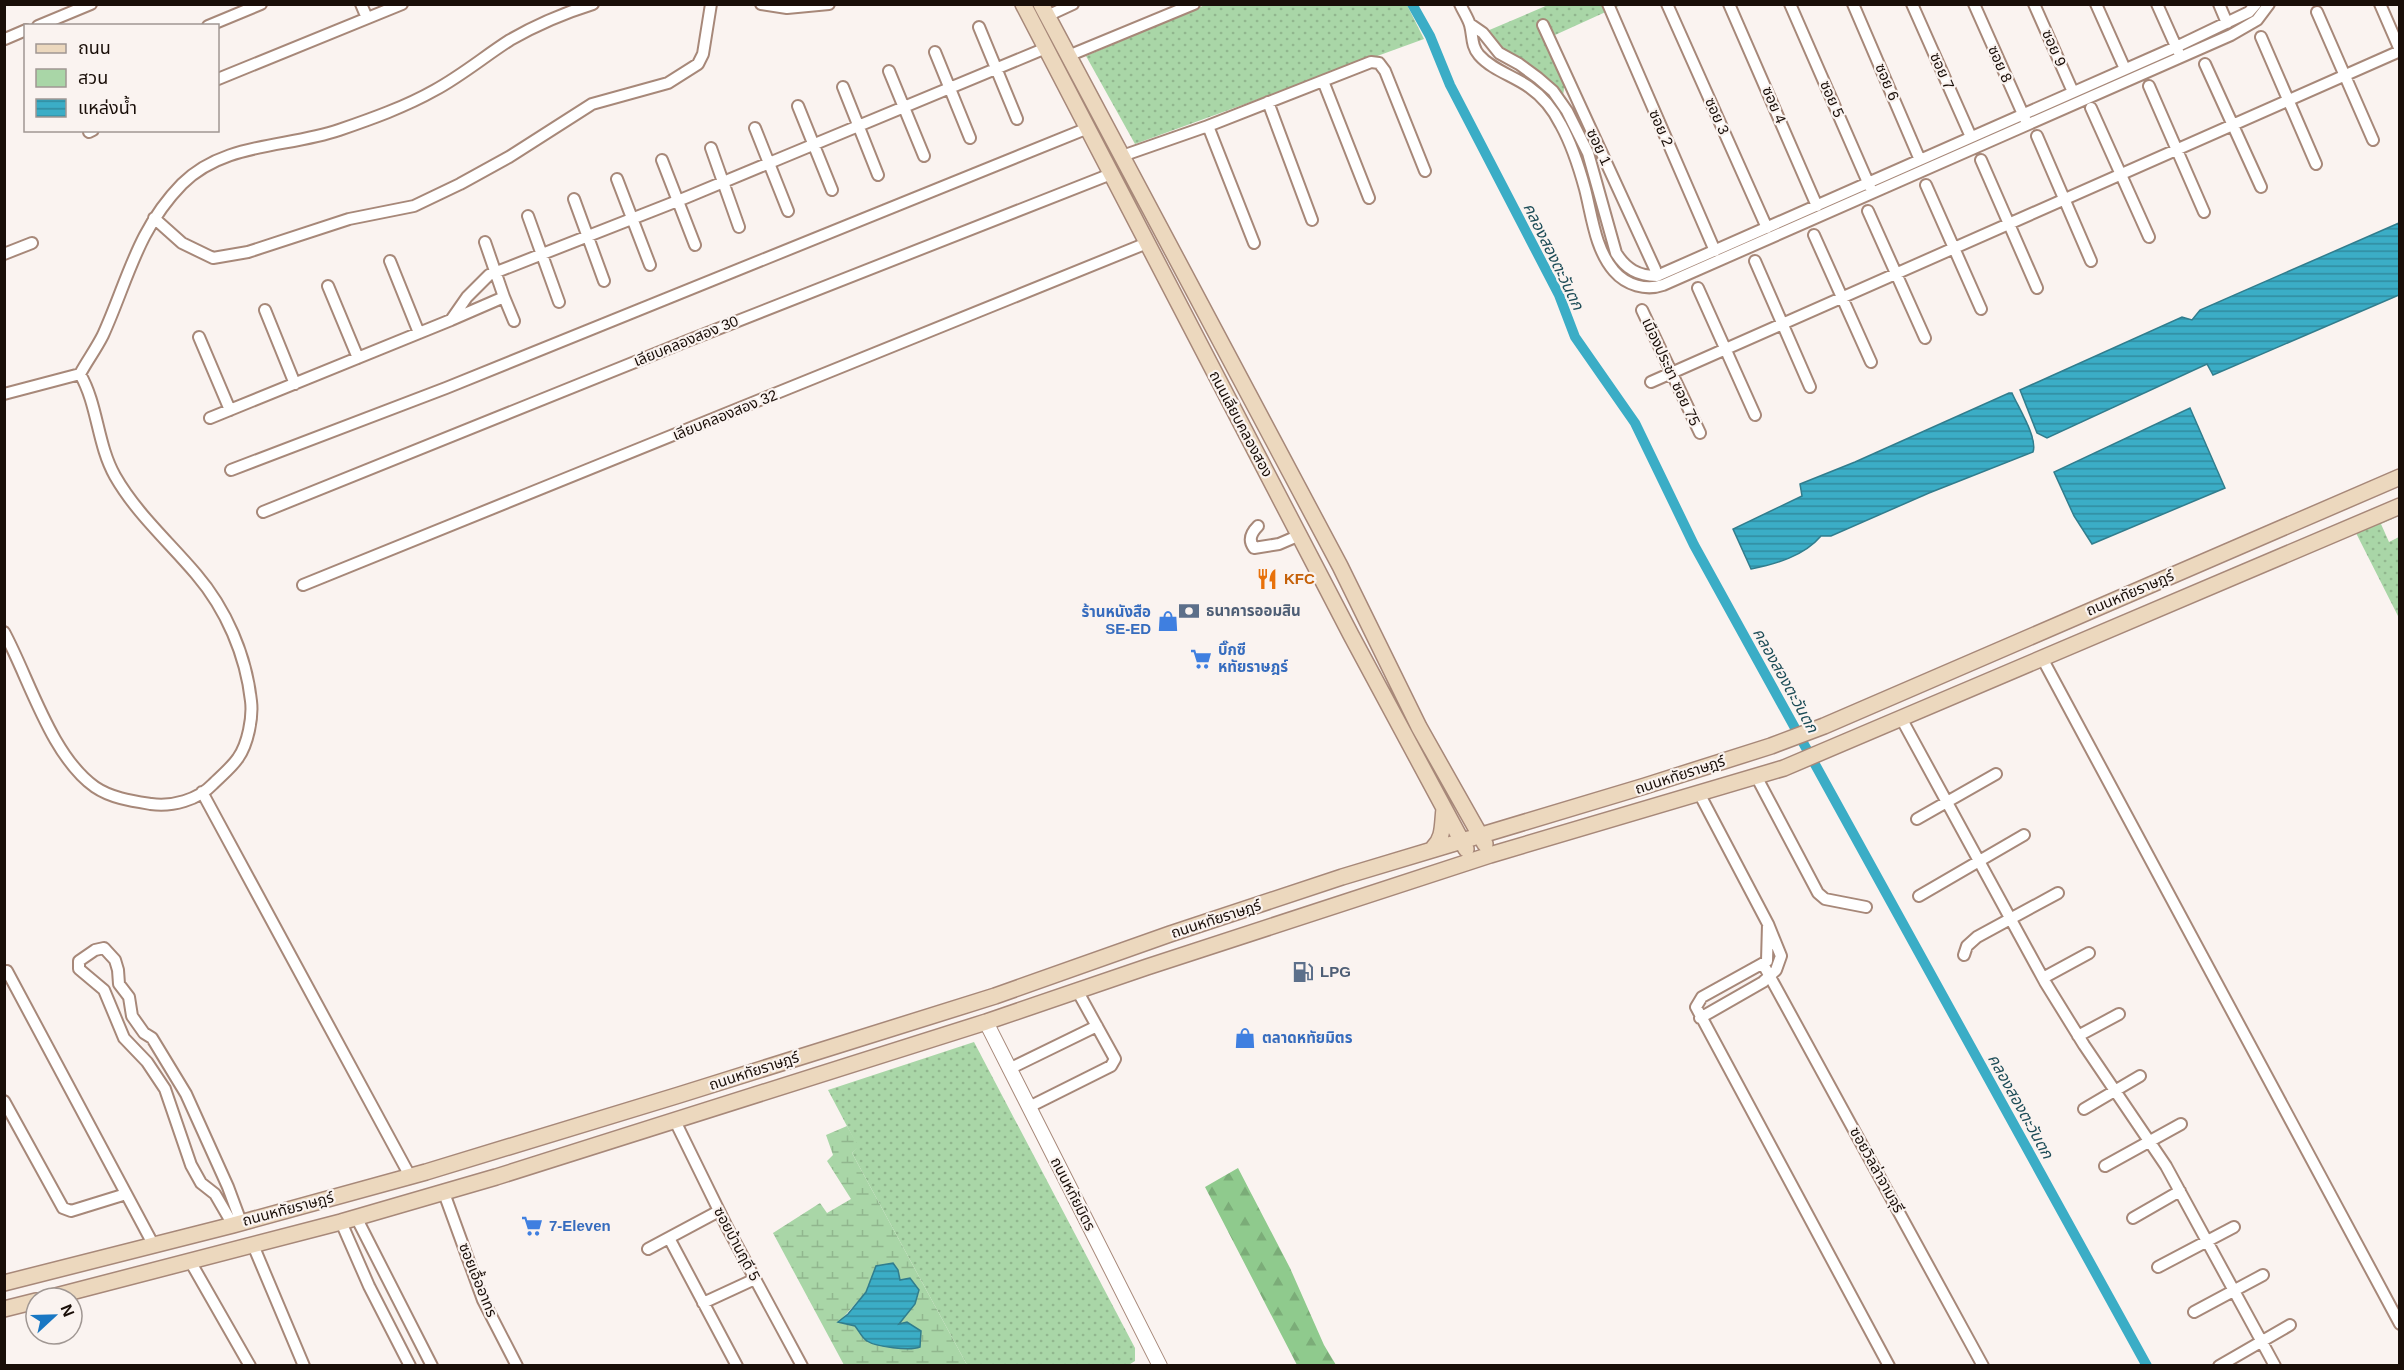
<svg xmlns="http://www.w3.org/2000/svg" width="2404" height="1370" viewBox="0 0 2404 1370" font-family="Arial,'Noto Sans Thai',sans-serif">
<defs>
<pattern id="green-dots" width="8" height="8" patternUnits="userSpaceOnUse" patternTransform="scale(1.5)"><rect width="8" height="8" fill="#a9d6a7"/><path d="M2 2h.1M6 6h.1" fill="none" stroke="#91b68e" stroke-width="1.8" stroke-linecap="round"/></pattern>
<pattern id="forest-firs" width="22" height="20" patternUnits="userSpaceOnUse" patternTransform="scale(1.5)"><rect width="22" height="20" fill="#8fca8d"/><path d="M5 1l3.5 6h-7zM16 11l3.5 6h-7z" fill="#7bac78"/></pattern>
<pattern id="wetland-marsh" width="20" height="14" patternUnits="userSpaceOnUse" patternTransform="scale(1.5)"><rect width="20" height="14" fill="#a9d6a7"/><path d="M1 5h8M5 5V1M11 12h8M15 12V8" fill="none" stroke="#91b68e"/></pattern>
<pattern id="water-rules" width="6" height="5" patternUnits="userSpaceOnUse" patternTransform="scale(1.5)"><rect width="6" height="5" fill="#3badc6"/><path d="M0 2.5h6" fill="none" stroke="#318b9f"/></pattern>
</defs>
<rect width="100%" height="100%" fill="#faf3f0"/>
<path fill="url(#green-dots)" d="M 1205,5 L 1407,5 L 1424,39 L 1135,144 L 1086,56 Z
M 1548,5 L 1621,5 L 1555,35 C 1547,56 1569,72 1563,95 L 1500,50 L 1487,31 Z
M 2399,514 L 2399,516 L 2381,524 L 2389,542 L 2399,537 L 2399,618 L 2356,533 Z
M 974,1042 L 1135,1348 L 1135,1361 L 1127,1366 L 967,1365 L 852,1153 L 858,1147 L 828,1090 Z"/>
<path fill="url(#forest-firs)" d="M 1238,1168 L 1290,1268 L 1324,1345 L 1336,1365 L 1297,1365 L 1205,1187 Z"/>
<path fill="url(#wetland-marsh)" fill-rule="evenodd" d="M 847,1126 L 859,1147 L 852,1153 L 967,1365 L 844,1365 L 773,1233 L 820,1203 L 827,1213 L 851,1199 L 827,1161 L 833,1155 L 826,1135 ZM 898,1270 L 900,1281 L 915,1304 L 898,1325 L 895,1347 C 873,1345 868,1344 855,1326 L 839,1322 L 866,1292 L 868,1285 Z"/>
<path fill="url(#water-rules)" stroke="#317d8d" stroke-width="1.5" d="M 2399,223 L 2399,295 L 2213,375 L 2207,364 L 2047,438 L 2037,433 L 2020,390 L 2182,317 L 2192,320 L 2200,310 Z
M 2009,393 L 2012,393 C 2018,407 2038,438 2033,452 L 1929,493 L 1831,536 L 1821,536 C 1804,556 1776,564 1751,569 L 1733,529 L 1802,496 L 1800,484 L 1855,462 Z
M 2190,408 L 2225,488 L 2092,544 L 2074,516 L 2054,472 Z
M 893,1263 L 898,1270 L 900,1280 L 910,1278 L 919,1290 L 915,1304 L 899,1324 L 907,1322 L 921,1331 L 920,1347 C 910,1351 876,1347 867,1341 C 862,1338 859,1331 855,1326 L 838,1322 L 848,1314 L 866,1292 L 876,1266 Z"/>
<g fill="none" stroke-linecap="round" stroke-linejoin="round">
<path stroke="#3badc6" stroke-width="10" d="M 1412,4 L 1430,36 L 1450,85 L 1559,295 L 1575,337 L 1635,423 L 1694,545 L 2147,1366"/>
<defs>
<path id="minor" d="M 361,4 L 367,18
M 761,4 L 787,8 L 829,4
M 1460,4 C 1463,11 1468,18 1470,25 C 1473,36 1471,46 1479,55 C 1492,70 1514,76 1529,87 C 1542,96 1554,111 1561,125 C 1572,145 1579,167 1585,189 C 1592,216 1595,249 1614,271 C 1626,285 1646,291 1663,285 L 2231,35 L 2257,20 L 2269,4
M 1608,4 L 1715,251
M 1667,4 L 1767,228
M 1729,4 L 1817,206
M 1790,4 L 1870,187
M 1853,4 L 1920,160
M 1912,4 L 1971,137
M 1974,4 L 2026,121
M 2034,4 L 2073,92
M 2096,4 L 2125,69
M 2157,4 L 2178,51
M 2219,4 L 2227,23
M 2380,4 L 2400,50
M 2317,12 L 2373,140
M 1047,16 L 1073,4
M 1470,24 L 1483,33 L 1499,53 L 1519,64 L 1538,78 L 1553,91 L 1567,111 L 1588,153 L 1616,253 C 1626,269 1638,276 1657,276 L 2176,47 L 2249,12 L 2256,4
M 1543,25 L 1655,269
M 38,26 L 91,4
M 208,26 L 261,4
M 979,27 L 1017,119
M 2261,37 L 2316,164
M 5,39 L 26,30
M 935,52 L 970,138
M 1068,56 L 1194,4
M 2205,64 L 2261,187
M 889,71 L 924,156
M 218,79 L 402,4
M 1323,81 L 1369,198
M 2149,86 L 2204,212
M 843,87 L 878,175
M 1268,102 L 1312,220
M 798,106 L 832,190
M 2091,108 L 2149,237
M 1208,126 L 1254,243
M 755,128 L 788,211
M 89,132 L 93,130
M 2037,136 L 2091,261
M 711,148 L 739,227
M 1122,156 L 1208,126 L 1371,62 L 1379,63 L 1385,71 L 1425,171
M 662,160 L 695,245
M 1981,160 L 2037,288
M 617,179 L 650,265
M 1926,185 L 1981,309
M 574,199 L 604,281
M 1868,211 L 1925,338
M 528,216 L 559,302
M 154,218 L 182,243 L 213,258 L 248,252 L 349,219 L 414,206 L 460,184 L 509,157 L 592,104 L 668,83 L 698,64 L 703,54 L 711,4
M 1814,235 L 1871,362
M 4,254 L 32,243
M 390,261 L 419,333
M 1755,261 L 1810,387
M 328,286 L 358,358
M 1698,288 L 1755,415
M 504,297 L 514,321
M 265,310 L 295,384
M 1642,310 L 1700,433
M 451,320 L 504,297 L 485,242
M 199,337 L 230,410
M 1651,382 L 2400,51
M 4,394 L 80,374 C 87,361 96,349 103,335 C 128,280 137,230 182,184 C 224,142 286,148 339,130 C 371,119 405,107 435,90 C 461,76 485,56 510,40 C 536,25 564,13 593,4
M 210,418 L 451,320 L 467,297 L 489,275 L 685,198 L 1046,48
M 231,470 L 446,388 L 1088,128
M 263,512 L 687,341 L 1111,174
M 1258,526 C 1251,533 1248,540 1254,548 L 1279,544 L 1300,535
M 303,585 L 1147,243
M 4,632 C 29,678 51,756 95,787 C 111,798 132,801 151,804 C 172,807 198,800 213,784 C 221,776 232,767 238,758 C 248,744 253,717 251,701 C 246,655 226,609 196,574 C 169,542 136,513 115,476 C 97,444 98,405 80,374
M 2042,658 L 2400,1324
M 1901,718 L 2045,982 L 2084,1045 L 2166,1166 L 2275,1366
M 1756,776 L 1818,893 L 1825,899 L 1866,907
M 202,792 L 410,1176
M 1699,793 L 1768,924 L 1781,956 L 1776,970 L 1763,982 L 1700,1018
M 1917,819 L 1996,774
M 1919,896 L 2024,835
M 1768,924 L 1767,961 L 1702,997 L 1696,1007 L 1889,1366
M 1964,955 L 1967,946 L 1977,937 L 2058,893
M 1763,964 L 1983,1366
M 7,971 L 153,1244
M 2043,978 L 2089,953
M 2078,1036 L 2119,1014
M 1009,1069 L 1097,1026
M 4,1101 L 63,1208 L 71,1211 L 126,1194
M 1029,1107 L 1111,1066 L 1115,1059 L 1078,992
M 2084,1109 L 2140,1076
M 675,1121 L 727,1227 L 802,1366
M 2105,1166 L 2181,1124
M 444,1193 L 483,1300 L 517,1366
M 356,1217 L 432,1366
M 2133,1218 L 2180,1191
M 341,1222 L 369,1286 L 410,1366
M 233,1225 L 215,1194 L 201,1183 L 191,1165 L 165,1089 L 147,1062 L 124,1038 L 104,990 L 79,969 L 79,961 L 95,950 L 104,948 L 115,960 L 118,970 L 119,984 L 129,997 L 132,1016 L 144,1033 L 152,1038 L 186,1094 L 228,1187 L 241,1222
M 669,1238 L 737,1366
M 253,1245 L 304,1366
M 648,1249 L 719,1211
M 190,1261 L 250,1366
M 2158,1267 L 2234,1227
M 703,1303 L 755,1279
M 2194,1312 L 2263,1275
M 2219,1366 L 2290,1325"/>
<path id="tertiary" d="M 986,1022 L 1160,1366"/>
<path id="secondary" d="M 1023,4 L 1351,635 L 1466,849
M 1041,4 L 1340,566 L 1419,727 L 1485,844
M 1433,848 C 1444,838 1442,824 1444,809
M 4,1283 L 233,1225 L 426,1172 L 679,1095 L 995,996 L 1170,934 L 1342,877 L 1645,786 L 1771,746 L 1824,726 L 2400,477
M 48,1298 L 341,1222 L 496,1177 L 986,1022 L 1147,967 L 1490,855 L 1784,768 L 2400,506
M 4,1309 L 36,1301"/>
</defs>
<use href="#minor" stroke="#a78879" stroke-width="14"/>
<use href="#tertiary" stroke="#a78879" stroke-width="16"/>
<use href="#secondary" stroke="#a78879" stroke-width="18"/>
<use href="#minor" stroke="#fff" stroke-width="10"/>
<use href="#tertiary" stroke="#fff" stroke-width="14"/>
<use href="#secondary" stroke="#ecd8be" stroke-width="15"/>
</g>
<defs>
<symbol id="restaurant-bare" viewBox="-9 -9 18 18"><path d="M-5-6h1v4h1v-4h1v4h1v-4h1v5L-1.5 .5V6h-2V.5L-5-1ZM5-6V6H3V1.5H1.5Q1.5-4 5-6Z" fill="#e8710a" stroke="#faf3f0" stroke-width="2.5" paint-order="stroke"/></symbol>
<symbol id="bank-bare" viewBox="-9 -9 18 18"><path d="M-6-4H6V4H-6ZM0-2.3a2.3 2.3 0 1 0 0 4.6a2.3 2.3 0 1 0 0-4.6Z" fill="#5c6f8a" stroke="#faf3f0" stroke-width="2.5" paint-order="stroke"/></symbol>
<symbol id="shop-bare" viewBox="-9 -9 18 18"><path d="M-5-2.5h2.3a2.7 3.5 0 0 1 5.4 0H5L5.5 6h-11ZM-1.5-2.5h3a1.5 2.3 0 0 0-3 0Z" fill="#3f7fe0" stroke="#faf3f0" stroke-width="2.5" paint-order="stroke"/></symbol>
<symbol id="supermarket-bare" viewBox="-9 -9 18 18"><path d="M-6-5.5h2.5l.6 2H6L4.5 2H-2.5L-4.4-4H-6ZM-1.5 3.2a1.3 1.3 0 1 0 .1 0ZM3 3.2a1.3 1.3 0 1 0 .1 0Z" fill="#3f7fe0" stroke="#faf3f0" stroke-width="2.5" paint-order="stroke"/></symbol>
<symbol id="fuel-bare" viewBox="-9 -9 18 18"><path d="M-5.5-6h7V0h2V4h1.3V-2.5L3-4.5l.8-.8L6-3V5H2.5V1h-1V6h-7ZM-4.2-4.7v3.2H.2V-4.7Z" fill="#5c6f8a" stroke="#faf3f0" stroke-width="2.5" paint-order="stroke"/></symbol>
</defs>
<g fill-rule="evenodd">
<use href="#restaurant-bare" x="1252" y="564" width="30" height="30"/>
<use href="#bank-bare" x="1174" y="596" width="30" height="30"/>
<use href="#shop-bare" x="1153" y="606" width="30" height="30"/>
<use href="#supermarket-bare" x="1186" y="644" width="30" height="30"/>
<use href="#fuel-bare" x="1288" y="957" width="30" height="30"/>
<use href="#shop-bare" x="1230" y="1023" width="30" height="30"/>
<use href="#supermarket-bare" x="517" y="1211" width="30" height="30"/>
</g>
<g text-anchor="middle" stroke-width="4.5" stroke-linejoin="round" paint-order="stroke">
<g font-size="15" fill="#190e08" stroke="#faf3f0">
<text transform="translate(2054 48) rotate(66)" y="5">ซอย 9</text>
<text transform="translate(2000 64) rotate(66)" y="5">ซอย 8</text>
<text transform="translate(1942 71) rotate(66)" y="5">ซอย 7</text>
<text transform="translate(1887 82) rotate(67)" y="5">ซอย 6</text>
<text transform="translate(1832 99) rotate(66)" y="5">ซอย 5</text>
<text transform="translate(1774 105) rotate(67)" y="5">ซอย 4</text>
<text transform="translate(1717 116) rotate(66)" y="5">ซอย 3</text>
<text transform="translate(1661 128) rotate(66)" y="5">ซอย 2</text>
<text transform="translate(1599 147) rotate(65)" y="5">ซอย 1</text>
<text transform="translate(686 341) rotate(-22)" y="5">เลียบคลองสอง 30</text>
<text transform="translate(1671 372) rotate(65)" y="5">เมืองประชา ซอย 75</text>
<text transform="translate(725 415) rotate(-22)" y="5">เลียบคลองสอง 32</text>
<text transform="translate(1241 424) rotate(62)" y="5">ถนนเลียบคลองสอง</text>
<text transform="translate(2130 593) rotate(-23)" y="5">ถนนหทัยราษฎร์</text>
<text transform="translate(1680 775) rotate(-18)" y="5">ถนนหทัยราษฎร์</text>
<text transform="translate(1216 919) rotate(-18)" y="5">ถนนหทัยราษฎร์</text>
<text transform="translate(754 1071) rotate(-18)" y="5">ถนนหทัยราษฎร์</text>
<text transform="translate(1877 1170) rotate(61)" y="5">ซอยวิลล่าจามจุรี</text>
<text transform="translate(1073 1194) rotate(63)" y="5">ถนนหทัยมิตร</text>
<text transform="translate(288 1209) rotate(-15)" y="5">ถนนหทัยราษฎร์</text>
<text transform="translate(737 1244) rotate(62)" y="5">ซอยบ้านฤดี 5</text>
<text transform="translate(478 1280) rotate(68)" y="5">ซอยเอื้ออาทร</text>
</g>
<g font-size="15" font-weight="bold" fill="#c56008" stroke="#faf3f0" text-anchor="start">
<text x="1284" y="584">KFC</text>
</g>
<g font-size="15" font-weight="bold" fill="#4e5e75" stroke="#faf3f0" text-anchor="start">
<text x="1206" y="616">ธนาคารออมสิน</text>
<text x="1320" y="977">LPG</text>
</g>
<g font-size="15" font-weight="bold" fill="#366cbe" stroke="#faf3f0" text-anchor="start">
<text x="1151" y="617" text-anchor="end">ร้านหนังสือ<tspan x="1151" dy="17">SE-ED</tspan></text>
<text x="1218" y="655">บิ๊กซี<tspan x="1218" dy="17">หทัยราษฎร์</tspan></text>
<text x="1262" y="1043">ตลาดหทัยมิตร</text>
<text x="549" y="1231">7-Eleven</text>
</g>
<g font-size="16" font-style="italic" fill="#1b4b56" stroke="#faf3f0">
<text transform="translate(1554 256) rotate(64)" y="6">คลองสองตะวันตก</text>
<text transform="translate(1786 680) rotate(61)" y="6">คลองสองตะวันตก</text>
<text transform="translate(2021 1106) rotate(61)" y="6">คลองสองตะวันตก</text>
</g>
</g>
<rect width="2404" height="1370" fill="none" stroke="#190e08" stroke-width="12"/>
<rect x="24" y="24" width="195" height="108" fill="#faf3f0" stroke="#a09793" stroke-width="1.5"/>
<rect x="36" y="44" width="30" height="9" fill="#ecd8be" stroke="#a09793" stroke-width="1.5"/>
<text x="78" y="54" font-size="18" fill="#190e08">ถนน</text>
<rect x="36" y="69" width="30" height="18" fill="#a9d6a7" stroke="#a09793" stroke-width="1.5"/>
<text x="78" y="84" font-size="18" fill="#190e08">สวน</text>
<rect x="36" y="99" width="30" height="18" fill="url(#water-rules)" stroke="#a09793" stroke-width="1.5"/>
<text x="78" y="114" font-size="18" fill="#190e08">แหล่งน้ำ</text>
<g transform="translate(54 1316) rotate(68)"><circle r="28" fill="#faf3f0" stroke="#a09793" stroke-width="1.5"/>
<path d="M0-4.5L10 22L0 15L-10 22Z" fill="#1977c3"/>
<text y="-9" font-size="16" font-weight="bold" text-anchor="middle" fill="#190e08">N</text>
</g>
</svg>
